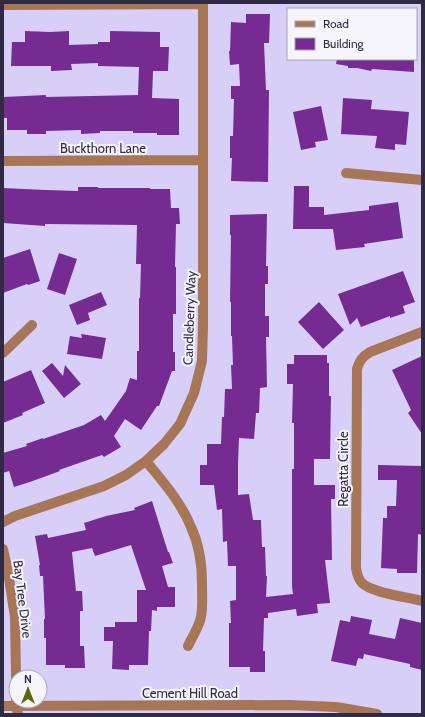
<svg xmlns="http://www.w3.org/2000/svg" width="425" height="717" viewBox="0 0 425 717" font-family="Cabin,sans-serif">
<rect width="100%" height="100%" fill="#d7cff8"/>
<path fill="#752b91" d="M 246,14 L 270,14 L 269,43 L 264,43 L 266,90 L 269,90 L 268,182 L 231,181 L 232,158 L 230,158 L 230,136 L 233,136 L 234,99 L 231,99 L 231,86 L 240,86 L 239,64 L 230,65 L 229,51 L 230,51 L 231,22 L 246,23 Z
M 25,31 L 50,32 L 69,31 L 69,45 L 98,44 L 98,42 L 110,42 L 110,31 L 160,32 L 160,47 L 169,47 L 168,71 L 153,71 L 152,98 L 179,99 L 179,135 L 157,135 L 157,133 L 133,133 L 133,131 L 100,131 L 100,133 L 81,134 L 81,130 L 46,131 L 46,134 L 27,134 L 27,130 L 7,130 L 7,118 L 3,118 L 3,97 L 46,95 L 46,97 L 138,95 L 139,67 L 98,66 L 98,63 L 71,64 L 72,70 L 51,71 L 51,66 L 11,66 L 12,42 L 25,42 Z
M 337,59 L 414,59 L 414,72 L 372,69 L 371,71 L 357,68 L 348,68 L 348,66 L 336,64 Z
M 343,98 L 372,100 L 371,109 L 409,112 L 406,145 L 395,144 L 395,150 L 375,148 L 377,136 L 341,134 Z
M 321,106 L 328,140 L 315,142 L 316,147 L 301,150 L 293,112 Z
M 294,186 L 309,186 L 309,207 L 324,207 L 324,215 L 369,210 L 369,206 L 398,202 L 403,238 L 364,244 L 365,247 L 336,250 L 333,229 L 293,229 Z
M 78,187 L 98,187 L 98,188 L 150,188 L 150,189 L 170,189 L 171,208 L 179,208 L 180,224 L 176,224 L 175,267 L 176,267 L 176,314 L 173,314 L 173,352 L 175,352 L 175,371 L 172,371 L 159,406 L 157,406 L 141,430 L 125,419 L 114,436 L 121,447 L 104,457 L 102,455 L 59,470 L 60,471 L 30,482 L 14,487 L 9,471 L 3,473 L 3,453 L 27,446 L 26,444 L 43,438 L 43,439 L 84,425 L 101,415 L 105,421 L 126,391 L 130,378 L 137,380 L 137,351 L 139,351 L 139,298 L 140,298 L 141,264 L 136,264 L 137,225 L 45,224 L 45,226 L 3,223 L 3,188 L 46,190 L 78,191 Z
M 267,214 L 266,266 L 268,266 L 268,284 L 265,284 L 265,316 L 269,316 L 269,337 L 266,337 L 267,387 L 260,388 L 259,413 L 256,413 L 254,439 L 239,438 L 238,464 L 238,495 L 249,494 L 253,520 L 261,520 L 262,547 L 265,547 L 266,576 L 267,576 L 266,597 L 293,594 L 292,586 L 292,469 L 294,469 L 294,423 L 292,423 L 293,384 L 287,384 L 287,364 L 294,364 L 294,355 L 327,355 L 327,363 L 329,363 L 329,396 L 331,396 L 330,459 L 314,459 L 314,485 L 335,485 L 335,499 L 331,499 L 332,560 L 325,560 L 330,603 L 317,604 L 318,613 L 297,616 L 296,609 L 268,613 L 268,618 L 264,618 L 263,651 L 265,651 L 265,672 L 250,672 L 250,667 L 229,667 L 229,623 L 231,623 L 230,601 L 236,600 L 236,566 L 228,566 L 227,541 L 223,542 L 222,509 L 217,510 L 214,485 L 200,485 L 200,465 L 207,465 L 207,444 L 221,444 L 222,417 L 224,417 L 225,389 L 232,389 L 231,365 L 233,365 L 232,336 L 231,336 L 231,302 L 230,302 L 231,235 L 230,235 L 230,215 Z
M 30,249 L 40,281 L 28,285 L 27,284 L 3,293 L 3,258 Z
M 59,253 L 77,259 L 65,295 L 47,289 Z
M 403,271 L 415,302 L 403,306 L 405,313 L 390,318 L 390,316 L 361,327 L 357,318 L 350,325 L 338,294 Z
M 101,292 L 107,305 L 88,313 L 90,320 L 77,325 L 69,305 Z
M 319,302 L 344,330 L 323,349 L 298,322 Z
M 81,334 L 106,338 L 102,359 L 67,354 L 70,336 L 82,338 Z
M 422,356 L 422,434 L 408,413 L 411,410 L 392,370 Z
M 52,363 L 63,376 L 65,365 L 81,384 L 64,398 L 42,371 Z
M 31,370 L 45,403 L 22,413 L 23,415 L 3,423 L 3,382 Z
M 378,465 L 422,466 L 421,506 L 422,506 L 422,535 L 418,534 L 417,573 L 397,573 L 397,569 L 381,568 L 383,518 L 387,518 L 387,506 L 396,506 L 397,480 L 378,480 Z
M 152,501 L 168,552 L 169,552 L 173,563 L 162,566 L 168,587 L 175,587 L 175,607 L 157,607 L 157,611 L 152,610 L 151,631 L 149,631 L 148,665 L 129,665 L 129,670 L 112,669 L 113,641 L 104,641 L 104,627 L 115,627 L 115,622 L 137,622 L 137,590 L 146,590 L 131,545 L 95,556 L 92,548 L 72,552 L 76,591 L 82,591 L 83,611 L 80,611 L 80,646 L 84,646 L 85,668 L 65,668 L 65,665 L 46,665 L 46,638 L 44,638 L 44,619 L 45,619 L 43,576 L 40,576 L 39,565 L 40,565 L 35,536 L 47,534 L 48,538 L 86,530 L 84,523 L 106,516 L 135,510 L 134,508 Z
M 351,616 L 372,620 L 369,634 L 395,639 L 400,618 L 422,623 L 422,670 L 410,667 L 410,664 L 364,654 L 363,659 L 358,658 L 356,666 L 331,661 L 340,620 L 350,622 Z"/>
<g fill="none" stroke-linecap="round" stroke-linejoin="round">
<path stroke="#a67656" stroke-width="10" d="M 3,5 L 203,4
M 3,161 L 203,160
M 346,173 L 422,180
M 422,332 L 370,352 C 362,357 360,360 357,369 L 356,568 C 357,574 358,579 362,583 C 372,593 407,597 422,601
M 3,353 L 32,325
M 146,461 C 163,482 181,502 191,527 C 199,544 202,564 202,584 C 202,595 203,607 201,617 C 199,627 192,637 188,646
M 3,522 L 15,516 L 104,486 L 126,475 L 146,461 L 164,444 L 180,424 L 194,393 L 202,361 L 203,326 L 203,3
M 3,549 L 8,572 L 15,617 L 16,677
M 16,688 L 16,706 L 18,714
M 3,706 L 290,705 L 336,707 L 377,714"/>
</g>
<g text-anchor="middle" stroke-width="4" stroke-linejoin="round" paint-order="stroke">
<g font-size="13" fill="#312a44" stroke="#f6f5fc">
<text x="103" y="153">Buckthorn Lane</text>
<text transform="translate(189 318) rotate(-88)" y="5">Candleberry Way</text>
<text transform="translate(343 469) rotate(-90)" y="5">Regatta Circle</text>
<text transform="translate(23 599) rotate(83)" y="5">Bay Tree Drive</text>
<text x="190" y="698">Cement Hill Road</text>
</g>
</g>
<rect width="425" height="717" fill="none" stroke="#312a44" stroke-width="8"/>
<rect x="287" y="8" width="130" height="52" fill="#f6f5fc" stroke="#a7a4b2"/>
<rect x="295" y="21" width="20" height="6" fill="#a67656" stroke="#a7a4b2"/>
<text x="323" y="28" font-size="12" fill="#312a44">Road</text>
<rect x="295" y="38" width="20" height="12" fill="#752b91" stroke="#a7a4b2"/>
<text x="323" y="48" font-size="12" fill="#312a44">Building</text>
<g transform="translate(28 689)"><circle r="19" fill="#f6f5fc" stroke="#a7a4b2"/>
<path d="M0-3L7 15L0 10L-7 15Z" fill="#5e6505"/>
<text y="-6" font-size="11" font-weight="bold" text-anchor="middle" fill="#312a44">N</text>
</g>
</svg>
